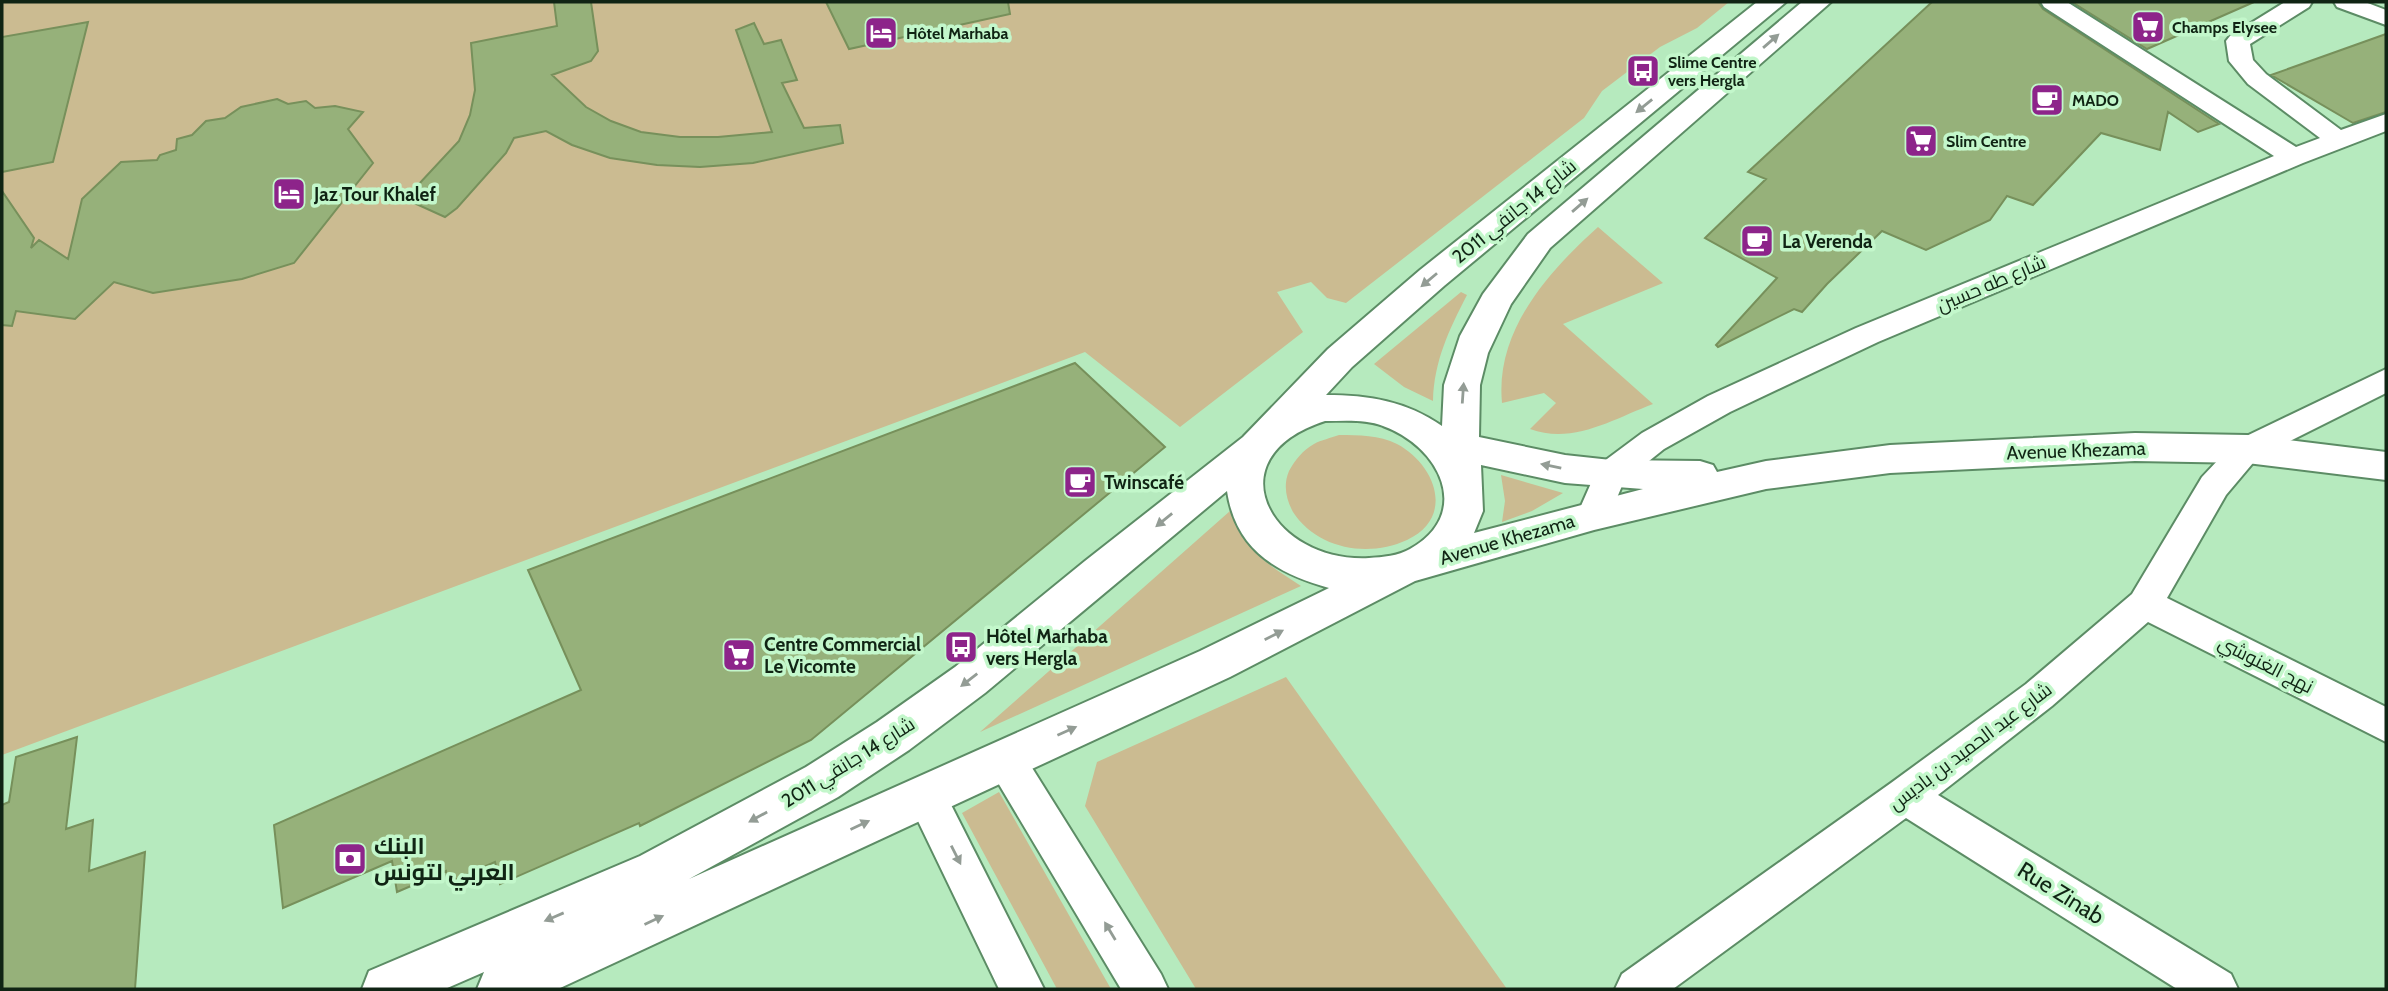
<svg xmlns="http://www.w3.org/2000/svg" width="2388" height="991" viewBox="0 0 2388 991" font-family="Cabin,Cairo,sans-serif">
<rect width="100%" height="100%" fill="#b6eabe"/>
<path fill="#cbbb91" d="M 2,2 L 1729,2 L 1697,28 L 1660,47 L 1602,91 L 1584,118 L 1346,303 L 1327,298 L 1311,282 L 1277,292 L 1303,332 L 1180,427 L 1085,352 L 2,755 Z
M 1598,227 L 1663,283 L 1563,324 L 1653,404 C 1613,419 1573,445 1530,429 L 1556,403 L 1544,393 L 1502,403 C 1495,331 1548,272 1598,227 Z
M 1461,292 L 1467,295 C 1449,330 1434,361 1433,401 L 1404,387 L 1374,364 Z
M 1339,435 C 1359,435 1379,435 1397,444 C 1435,464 1456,517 1407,540 C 1368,558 1317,549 1293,512 C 1286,499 1283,485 1289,471 C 1295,460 1303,450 1314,444 C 1321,440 1331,438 1339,435 Z
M 1501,475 L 1563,493 L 1532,511 L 1502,522 L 1505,501 Z
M 1230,511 C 1244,551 1268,564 1301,586 L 980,732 Z
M 1286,677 L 1507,989 L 1196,989 L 1085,806 L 1097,762 Z
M 999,792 L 1111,989 L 1057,989 L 962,813 Z"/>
<path fill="#96b17a" stroke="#77905b" stroke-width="2" d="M 554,2 L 591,2 L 598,51 L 591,61 L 552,75 L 586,107 L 611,121 L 641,132 L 680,137 L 718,137 L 772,132 L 736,30 L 754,23 L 764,44 L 781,40 L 797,80 L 782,83 L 804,128 L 840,125 L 843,143 L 753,163 L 700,167 L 657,165 L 610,158 L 572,145 L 546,131 L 514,138 L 506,153 L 457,208 L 445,217 L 405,199 L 459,141 L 470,115 L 475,90 L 471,43 L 557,26 Z
M 826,2 L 1008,2 L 1010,14 L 849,49 Z
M 1932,2 L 2038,2 L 2043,9 L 2219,124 L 2198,132 L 2168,112 L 2160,150 L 2101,133 L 2033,205 L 2007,196 L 1990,220 L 1926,250 L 1882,231 L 1827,284 L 1802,312 L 1794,309 L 1718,347 L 1716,345 L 1777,278 L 1705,238 L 1766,179 L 1748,172 Z
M 2072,2 L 2254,2 L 2147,49 Z
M 88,22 L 53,162 L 2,172 L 2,37 Z
M 2386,34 L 2386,112 L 2353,123 L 2271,75 Z
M 277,99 L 288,104 L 306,101 L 315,108 L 335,106 L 363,112 L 348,129 L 373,163 L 294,263 L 242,279 L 153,293 L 114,282 L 75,319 L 16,311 L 12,326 L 2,325 L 2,191 L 34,238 L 31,248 L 39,240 L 68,259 L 82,199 L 121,162 L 157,160 L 160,155 L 176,150 L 177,139 L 192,135 L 206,121 L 225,118 L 241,107 Z
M 1075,363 L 1165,447 L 811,740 L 640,826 L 639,823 L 500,884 L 495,862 L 448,883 L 446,871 L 397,892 L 392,861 L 283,908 L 274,825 L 581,690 L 528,570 Z
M 77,737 L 66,829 L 93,820 L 89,871 L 145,852 L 135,989 L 2,989 L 2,805 L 9,802 L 16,757 Z"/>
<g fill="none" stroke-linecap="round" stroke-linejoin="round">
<defs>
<path id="minor" d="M 2041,2 L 2067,2 L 2296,147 L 2320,138 L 2248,84 L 2229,61 L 2226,41 L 2230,36 L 2285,2 L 2312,2 L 2309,7 L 2250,44 L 2253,60 L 2266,74 L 2341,130 L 2386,114 L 2386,131 L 2303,163 L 1878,342 L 1730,412 L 1664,449 L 1624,481 L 1606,524 L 1594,528 L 1582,524 L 1577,515 L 1599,465 L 1642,433 L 1708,396 L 1856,328 L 2274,156 L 2044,7 Z
M 2334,2 L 2365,2 L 2386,10 L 2386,25 L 2337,7 Z
M 2386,369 L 2386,393 L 2258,457 L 2226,495 L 2167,598 L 2386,707 L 2386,742 L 2148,622 L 2052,706 L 1938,795 L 2231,974 L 2238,989 L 2177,989 L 1906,818 L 1673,989 L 1615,989 L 1622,974 L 1891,783 L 2026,684 L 2132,594 L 2202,477 L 2236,441 Z
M 1005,742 L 1019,747 L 1161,974 L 1168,989 L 1121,989 L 991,771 L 986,759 L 991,747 Z
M 925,776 L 939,781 L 1044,989 L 999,989 L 905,794 L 911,781 Z"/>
<path id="major" d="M 1757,2 L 1786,2 L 1444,286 L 1352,367 L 1326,395 C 1369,395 1406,401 1442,426 L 1444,385 L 1460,336 L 1483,294 L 1528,234 L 1802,2 L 1831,2 L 1550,248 L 1511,304 L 1488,353 L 1480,385 L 1479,437 L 1565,455 L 1611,460 L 1700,461 L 1713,465 L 1717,472 L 1766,461 L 1890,445 L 2135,433 L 2247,435 L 2386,452 L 2386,480 L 2247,463 L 2135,461 L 1890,473 L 1766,489 L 1594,530 L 1415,581 L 1230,677 L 558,989 L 477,989 L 484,972 L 445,989 L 362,989 L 369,971 L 640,856 L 806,767 L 877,722 L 955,667 L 1085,561 L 1243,437 L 1328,349 L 1420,270 ZM 1325,421 C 1344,421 1366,419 1383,426 C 1439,446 1474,513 1410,549 C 1398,556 1383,557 1369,558 C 1272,563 1211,458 1325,421 ZM 1481,465 L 1565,483 L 1643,489 L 1474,533 L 1483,511 ZM 1227,491 C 1236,550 1276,573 1329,588 L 1200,651 L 689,879 L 838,797 L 909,750 L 985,693 Z"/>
</defs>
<use href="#minor" stroke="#5c8c65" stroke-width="4"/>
<use href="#major" stroke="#5c8c65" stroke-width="4"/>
<use href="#minor" fill="#fff" fill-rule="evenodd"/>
<use href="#major" fill="#fff" fill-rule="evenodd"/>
</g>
<defs><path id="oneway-solid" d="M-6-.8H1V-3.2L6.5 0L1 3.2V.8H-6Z" transform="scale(1.75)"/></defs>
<g fill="#939c95">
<use href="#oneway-solid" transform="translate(1771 41) rotate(-41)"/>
<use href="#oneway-solid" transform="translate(1644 106) rotate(141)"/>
<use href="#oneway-solid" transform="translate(1580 205) rotate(-41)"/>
<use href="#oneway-solid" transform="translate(1429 280) rotate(140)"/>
<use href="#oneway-solid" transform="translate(1463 393) rotate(-86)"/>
<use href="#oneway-solid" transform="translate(1551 466) rotate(-168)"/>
<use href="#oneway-solid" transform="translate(1164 520) rotate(141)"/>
<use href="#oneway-solid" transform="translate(1274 635) rotate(-27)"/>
<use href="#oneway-solid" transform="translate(969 680) rotate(142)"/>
<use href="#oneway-solid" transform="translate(1067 731) rotate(-24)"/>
<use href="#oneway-solid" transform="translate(758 817) rotate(151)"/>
<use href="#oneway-solid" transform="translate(860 825) rotate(-25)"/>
<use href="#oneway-solid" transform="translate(956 855) rotate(63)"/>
<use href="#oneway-solid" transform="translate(554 917) rotate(157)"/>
<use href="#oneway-solid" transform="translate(654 920) rotate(-25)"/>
<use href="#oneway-solid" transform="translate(1110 931) rotate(-121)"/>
</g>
<defs>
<symbol id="supermarket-square" viewBox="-11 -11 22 22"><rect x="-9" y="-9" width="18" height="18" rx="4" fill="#8d248a" stroke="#c3f7cb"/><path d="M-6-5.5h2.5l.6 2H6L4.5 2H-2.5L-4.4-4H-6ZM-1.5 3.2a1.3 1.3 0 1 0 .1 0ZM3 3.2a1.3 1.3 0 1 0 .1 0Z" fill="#fff"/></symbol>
<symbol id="hotel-square" viewBox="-11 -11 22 22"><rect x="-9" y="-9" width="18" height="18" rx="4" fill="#8d248a" stroke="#c3f7cb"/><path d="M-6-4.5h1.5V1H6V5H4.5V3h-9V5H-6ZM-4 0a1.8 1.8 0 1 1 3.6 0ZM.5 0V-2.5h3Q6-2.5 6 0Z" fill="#fff"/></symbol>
<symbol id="bus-square" viewBox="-11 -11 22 22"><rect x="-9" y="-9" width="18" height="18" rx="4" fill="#8d248a" stroke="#c3f7cb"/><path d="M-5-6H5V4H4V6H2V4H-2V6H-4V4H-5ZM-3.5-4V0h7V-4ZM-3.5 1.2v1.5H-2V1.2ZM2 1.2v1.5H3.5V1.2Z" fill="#fff"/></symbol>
<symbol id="cafe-square" viewBox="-11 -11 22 22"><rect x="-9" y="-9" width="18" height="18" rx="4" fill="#8d248a" stroke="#c3f7cb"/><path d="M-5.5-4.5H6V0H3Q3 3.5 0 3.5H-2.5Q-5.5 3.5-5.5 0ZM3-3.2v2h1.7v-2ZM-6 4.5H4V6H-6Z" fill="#fff"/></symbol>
<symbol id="bank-square" viewBox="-11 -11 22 22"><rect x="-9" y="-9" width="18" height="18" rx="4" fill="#8d248a" stroke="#c3f7cb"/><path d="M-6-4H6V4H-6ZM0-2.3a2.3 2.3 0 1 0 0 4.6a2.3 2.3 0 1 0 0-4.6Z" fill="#fff"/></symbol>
</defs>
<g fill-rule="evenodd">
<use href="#supermarket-square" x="2129" y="8" width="38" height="38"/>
<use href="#hotel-square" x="862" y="14" width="38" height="38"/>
<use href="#bus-square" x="1624" y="52" width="38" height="38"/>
<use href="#cafe-square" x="2028" y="81" width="38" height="38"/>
<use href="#supermarket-square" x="1902" y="122" width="38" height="38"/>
<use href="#hotel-square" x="270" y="175" width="38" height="38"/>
<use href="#cafe-square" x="1738" y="222" width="38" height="38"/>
<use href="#cafe-square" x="1061" y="463" width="38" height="38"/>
<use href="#bus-square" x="942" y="628" width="38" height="38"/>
<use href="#supermarket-square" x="720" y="636" width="38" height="38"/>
<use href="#bank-square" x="331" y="840" width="38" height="38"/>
</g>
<g text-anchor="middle" stroke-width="7" stroke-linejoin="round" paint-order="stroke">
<g font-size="16" font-weight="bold" fill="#102414" stroke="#c3f7cb" text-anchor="start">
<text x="2172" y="33">Champs Elysee</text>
<text x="906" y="39">Hôtel Marhaba</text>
<text x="1668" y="68">Slime Centre<tspan x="1668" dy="18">vers Hergla</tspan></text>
<text x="2072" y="106">MADO</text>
<text x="1946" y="147">Slim Centre</text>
</g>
<g font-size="19" font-weight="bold" fill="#102414" stroke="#c3f7cb" text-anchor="start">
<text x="314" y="201">Jaz Tour Khalef</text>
<text x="1782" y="248">La Verenda</text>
<text x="1104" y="489">Twinscafé</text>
<text x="986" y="643">Hôtel Marhaba<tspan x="986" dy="22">vers Hergla</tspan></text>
<text x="764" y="651">Centre Commercial<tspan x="764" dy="22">Le Vicomte</tspan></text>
</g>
<g font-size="19" fill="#102414" stroke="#c3f7cb">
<text transform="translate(1514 211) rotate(-39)" y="7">شارع 14 جانفي 2011</text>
<text transform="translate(1991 283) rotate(-23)" y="7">شارع طه حسين</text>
<text transform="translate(2076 450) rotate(-2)" y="7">Avenue Khezama</text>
<text transform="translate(1507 539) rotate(-16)" y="7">Avenue Khezama</text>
<text transform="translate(2266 664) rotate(27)" y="7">نهج الغنوشي</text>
<text transform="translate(1970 746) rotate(-37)" y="7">شارع عبد الحميد بن باديس</text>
<text transform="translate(848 762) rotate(-32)" y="7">شارع 14 جانفي 2011</text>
</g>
<g font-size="23" font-weight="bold" fill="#102414" stroke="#c3f7cb" text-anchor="start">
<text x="374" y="854">البنك<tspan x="374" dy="26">العربي لتونس</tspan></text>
</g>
<g font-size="23" fill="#102414" stroke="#c3f7cb">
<text transform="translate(2061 893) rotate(32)" y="8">Rue Zinab</text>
</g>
</g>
<rect width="2388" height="991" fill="none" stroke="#102414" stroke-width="7"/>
</svg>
